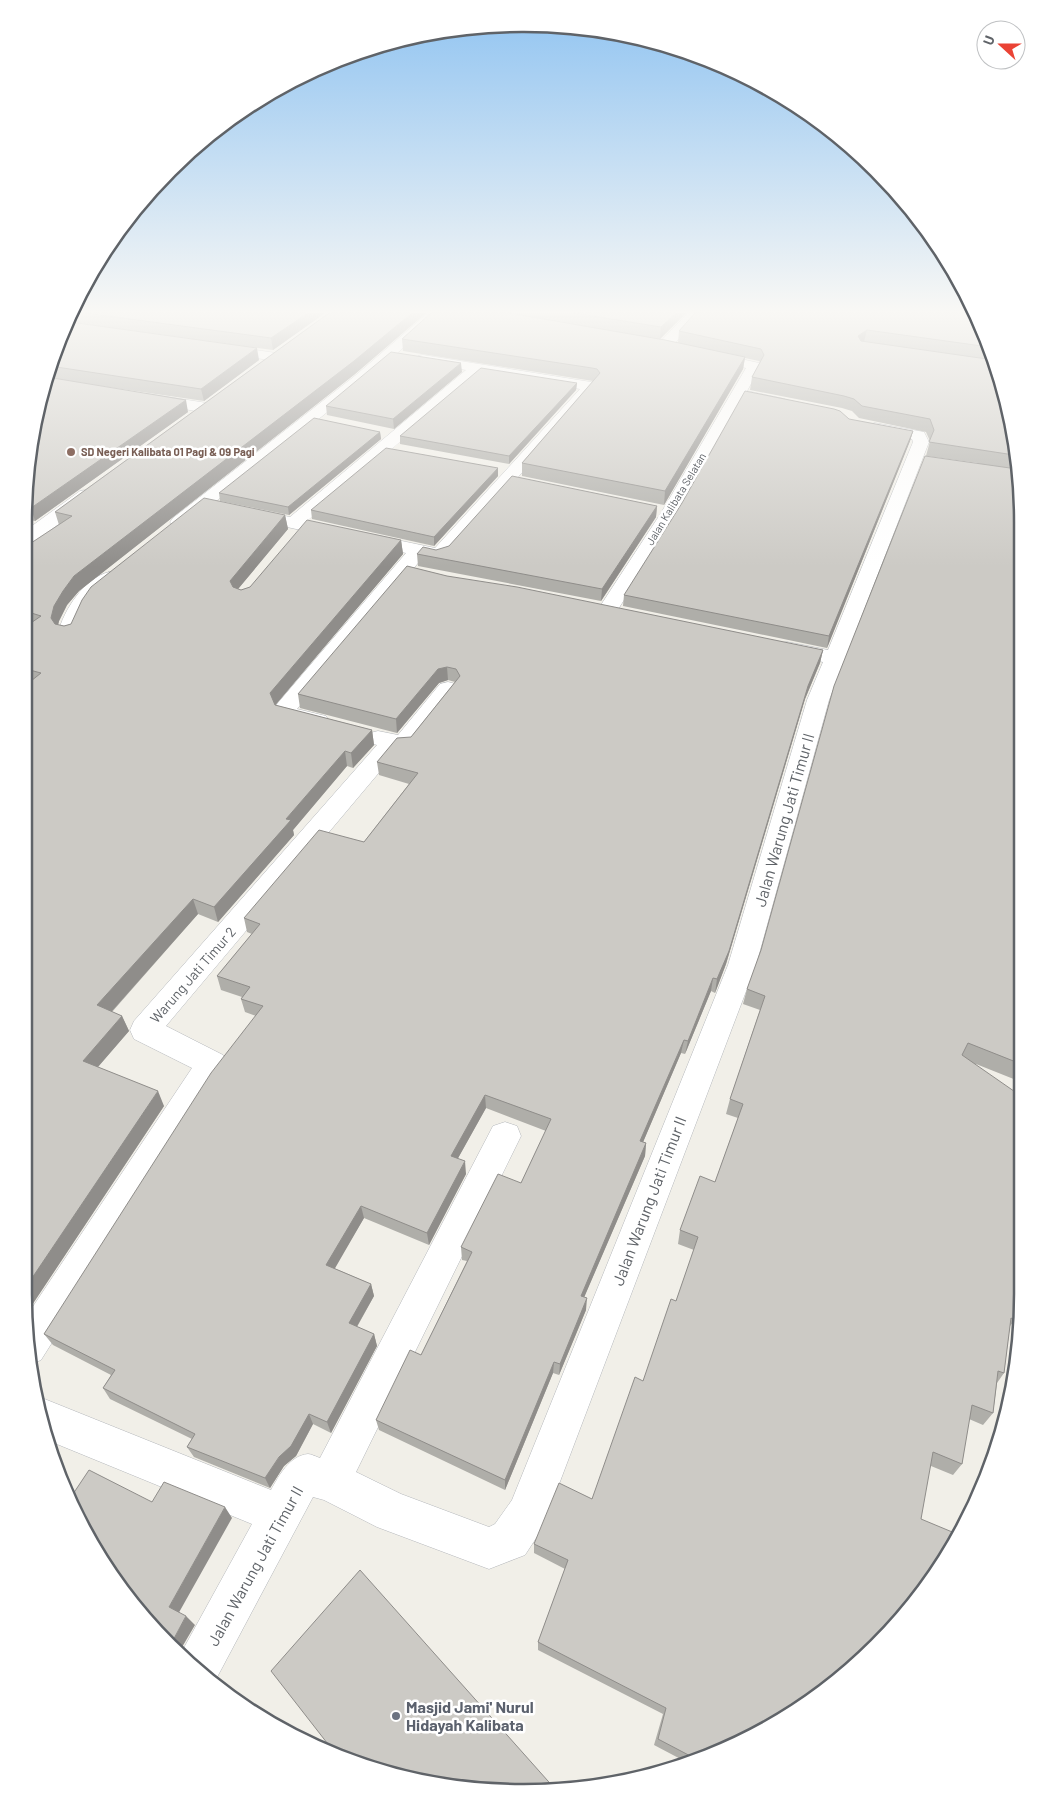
<svg xmlns="http://www.w3.org/2000/svg" width="1046" height="1817" viewBox="0 0 1046 1817" font-family="Barlow,sans-serif">
<rect width="100%" height="100%" fill="#f1efe8"/>
<g fill="none" stroke-linecap="round" stroke-linejoin="round">
<defs>
<path id="minor" d="M 428,313 L 442,313 L 366,381 L 185,526 L 179,527 L 173,526 L 170,522 L 173,518 L 356,375 Z
M 688,313 L 702,313 L 674,344 L 759,363 L 761,366 L 747,391 L 785,399 L 788,402 L 785,405 L 780,407 L 743,399 L 679,513 L 617,611 L 614,615 L 607,617 L 600,615 L 597,611 L 661,513 L 746,368 L 659,349 L 657,346 L 659,343 Z
M 221,345 L 276,353 L 281,354 L 283,357 L 281,360 L 276,361 L 216,352 L 214,349 L 216,346 Z
M 423,355 L 591,382 L 596,383 L 598,386 L 448,557 L 436,560 L 423,557 L 297,709 L 326,716 L 329,721 L 326,726 L 318,728 L 278,718 L 274,709 L 277,704 L 406,553 L 250,519 L 244,518 L 241,514 L 244,510 L 250,509 L 290,517 L 466,370 L 418,362 L 416,359 L 418,356 ZM 481,373 L 580,389 L 435,548 L 307,521 Z
M 149,394 L 207,403 L 212,405 L 215,408 L 212,411 L 207,413 L 144,402 L 141,399 L 144,396 Z
M 875,423 L 924,432 L 929,442 L 829,700 L 756,965 L 542,1529 L 525,1555 L 489,1569 L 377,1527 L 324,1500 L 313,1497 L 214,1683 L 180,1655 L 252,1524 L 47,1440 L 38,1400 L 42,1398 L 271,1490 C 279,1476 289,1456 308,1454 C 311,1454 317,1457 320,1458 L 493,1126 L 505,1122 L 517,1126 L 521,1136 L 356,1472 L 401,1494 L 489,1527 L 495,1524 L 512,1500 L 728,965 L 807,700 L 823,662 L 779,653 L 776,648 L 779,643 L 787,642 L 828,650 L 913,442 L 912,439 L 869,431 L 867,428 L 869,425 Z
M 86,490 L 92,491 L 95,495 L 92,499 L 32,544 L 25,546 L 25,531 L 80,491 Z
M 109,572 L 116,574 L 119,578 L 87,609 L 75,637 L 68,639 L 61,637 L 58,633 C 64,610 84,578 109,572 Z
M 448,682 L 456,684 L 459,689 L 411,749 L 403,751 L 398,750 L 166,1026 L 223,1055 L 228,1064 L 41,1360 L 29,1365 L 28,1314 L 192,1068 L 134,1039 L 130,1030 L 134,1021 L 377,745 L 370,743 L 366,738 L 370,733 L 378,731 L 398,735 L 440,684 Z"/>
</defs>
<use href="#minor" stroke="#b5b8bc" stroke-width="1"/>
<use href="#minor" fill="#fff" fill-rule="evenodd"/>
</g>
<path fill="#afaea9" d="M 75,313 L 325,313 L 273,350 L 70,322 Z
M 329,313 L 426,313 L 355,374 L 79,591 L 67,605 L 59,621 L 58,625 L 64,626 L 71,624 L 285,515 L 288,529 L 238,589 L 241,590 L 401,540 L 403,554 L 275,705 L 372,730 L 374,745 L 353,768 L 347,766 L 293,830 L 294,835 L 218,922 L 198,914 L 112,1012 L 122,1016 L 129,1031 L 98,1067 L 164,1106 L 28,1311 L 26,685 L 28,683 L 26,682 L 25,627 L 28,625 L 25,624 L 25,547 L 59,525 L 55,512 Z
M 431,313 L 686,313 L 660,339 L 678,343 L 679,331 L 973,313 L 996,363 L 1014,455 L 1010,468 L 1014,503 L 1021,504 L 1021,1082 L 976,1064 L 1014,1237 L 1015,1320 L 1010,1326 L 1004,1373 L 997,1383 L 993,1413 L 983,1425 L 969,1419 L 962,1464 L 953,1475 L 931,1466 L 772,1726 L 690,1764 L 654,1745 L 663,1714 L 538,1650 L 538,1642 L 565,1569 L 534,1553 L 534,1544 L 592,1499 L 643,1381 L 676,1301 L 694,1250 L 678,1244 L 680,1230 L 715,1182 L 738,1118 L 726,1114 L 730,1099 L 760,1010 L 743,1004 L 747,989 L 978,463 L 926,456 L 930,441 L 926,432 L 859,418 L 852,411 L 842,408 L 750,390 L 752,377 L 760,362 L 759,361 L 745,358 L 743,369 L 664,505 L 522,476 L 522,463 L 593,381 L 403,351 L 402,339 Z
M 259,360 L 204,401 L 73,382 L 188,412 L 35,521 L 25,519 L 25,490 L 50,362 Z
M 462,372 L 394,429 L 327,415 L 326,406 Z
M 577,383 L 576,390 L 509,464 L 400,444 L 400,436 Z
M 913,431 L 910,441 L 827,648 L 623,606 L 624,595 Z
M 380,432 L 381,439 L 289,515 L 220,501 L 219,493 Z
M 498,476 L 434,546 L 312,519 L 311,510 Z
M 657,506 L 656,517 L 601,601 L 418,566 L 417,554 Z
M 447,576 L 823,650 L 820,663 L 805,699 L 726,964 L 715,993 L 711,991 L 685,1054 L 681,1053 L 643,1142 L 646,1143 L 645,1156 L 584,1297 L 586,1310 L 559,1375 L 553,1373 L 505,1490 L 379,1430 L 376,1420 L 421,1355 L 467,1261 L 462,1260 L 461,1247 L 521,1183 L 546,1131 L 486,1108 L 458,1158 L 466,1174 L 429,1245 L 364,1218 L 334,1268 L 371,1284 L 374,1296 L 357,1327 L 374,1334 L 377,1346 L 331,1433 L 313,1424 L 296,1456 L 284,1466 L 270,1488 L 194,1457 L 187,1447 L 192,1439 L 110,1399 L 103,1388 L 111,1375 L 53,1345 L 44,1334 L 256,1016 L 245,1012 L 241,999 L 242,997 L 221,990 L 217,976 L 252,934 L 247,932 L 244,918 L 364,842 L 409,784 L 379,775 L 377,762 L 411,737 L 455,682 L 448,680 L 439,683 L 397,733 L 300,708 L 298,694 Z"/>
<path fill="#8f8d8a" d="M 308,313 L 325,313 L 273,350 L 271,338 Z
M 412,313 L 426,313 L 355,374 L 79,591 L 67,605 L 59,621 L 56,633 L 51,618 L 54,606 L 63,591 L 74,576 Z
M 676,313 L 686,313 L 660,339 L 661,327 Z
M 867,330 L 864,342 L 855,348 L 858,336 Z
M 257,348 L 259,360 L 204,401 L 201,389 Z
M 745,357 L 743,369 L 664,505 L 665,491 Z
M 461,363 L 462,372 L 394,429 L 393,419 Z
M 577,383 L 576,390 L 509,464 L 509,456 Z
M 186,400 L 188,412 L 35,521 L 31,508 Z
M 913,431 L 910,441 L 827,648 L 829,636 Z
M 380,432 L 381,439 L 289,515 L 288,507 Z
M 498,468 L 498,476 L 434,546 L 434,537 Z
M 657,506 L 656,517 L 601,601 L 602,589 Z
M 285,515 L 288,529 L 233,595 L 230,581 Z
M 401,540 L 403,554 L 273,708 L 270,693 Z
M 823,650 L 820,663 L 805,699 L 726,964 L 715,993 L 717,979 L 808,686 Z
M 447,667 L 448,680 L 439,683 L 397,733 L 396,719 L 438,669 Z
M 372,730 L 374,745 L 353,768 L 351,753 Z
M 345,751 L 347,766 L 293,830 L 294,835 L 218,922 L 214,907 L 286,819 Z
M 193,899 L 198,914 L 104,1020 L 97,1005 Z
M 713,978 L 711,991 L 685,1054 L 688,1041 Z
M 122,1016 L 129,1031 L 90,1076 L 83,1061 Z
M 684,1040 L 681,1053 L 638,1154 L 640,1141 Z
M 158,1091 L 164,1106 L 28,1311 L 28,1284 Z
M 485,1095 L 486,1108 L 452,1169 L 451,1156 Z
M 646,1143 L 645,1156 L 580,1307 L 581,1296 Z
M 465,1161 L 466,1174 L 429,1245 L 427,1233 Z
M 361,1206 L 364,1218 L 330,1277 L 326,1265 Z
M 371,1284 L 374,1296 L 352,1335 L 349,1323 Z
M 587,1298 L 586,1310 L 559,1375 L 560,1364 Z
M 374,1334 L 377,1346 L 331,1433 L 327,1422 Z
M 554,1362 L 553,1373 L 505,1490 L 505,1480 Z
M 309,1414 L 313,1424 L 296,1456 L 284,1466 L 270,1488 L 265,1478 Z
M 225,1507 L 232,1518 L 177,1616 L 169,1607 Z
M 186,1616 L 195,1625 L 178,1654 L 170,1646 Z"/>
<path fill="#cccac5" stroke="#8f8d8a" d="M 85,313 L 308,313 L 271,338 Z
M 329,313 L 412,313 L 354,361 L 74,576 L 63,591 L 54,606 L 51,618 L 55,624 L 64,626 L 71,624 L 82,600 L 91,587 L 204,498 L 285,515 L 230,581 L 233,587 L 241,590 L 250,587 L 307,520 L 401,540 L 270,693 L 275,705 L 372,730 L 351,753 L 345,751 L 286,819 L 291,820 L 214,907 L 193,899 L 97,1005 L 122,1016 L 83,1061 L 158,1091 L 28,1284 L 26,685 L 41,673 L 26,669 L 25,627 L 41,616 L 25,611 L 25,590 L 29,587 L 25,586 L 25,547 L 72,516 L 55,512 Z
M 431,313 L 509,313 L 665,340 L 745,357 L 665,491 L 522,463 L 600,373 L 597,369 L 592,368 L 402,339 Z
M 574,313 L 676,313 L 661,327 Z
M 695,313 L 973,313 L 989,347 L 867,330 L 858,336 L 861,341 L 994,360 L 996,363 L 1014,455 L 929,442 L 934,430 L 930,419 L 862,406 L 854,399 L 844,396 L 752,377 L 764,355 L 761,349 L 679,331 Z
M 70,322 L 257,348 L 201,389 L 50,366 L 50,362 Z
M 391,352 L 461,363 L 393,419 L 326,406 Z
M 481,368 L 577,383 L 509,456 L 400,436 Z
M 47,377 L 186,400 L 31,508 L 25,507 L 25,490 Z
M 745,391 L 834,409 L 840,411 L 849,419 L 913,431 L 829,636 L 624,595 L 682,503 Z
M 314,418 L 380,432 L 288,507 L 219,493 Z
M 386,448 L 498,468 L 434,537 L 311,510 Z
M 925,456 L 1017,469 L 1019,479 L 1014,503 L 1021,504 L 1021,1064 L 968,1043 L 962,1055 L 1021,1096 L 1021,1180 L 1014,1237 L 1021,1240 L 1021,1270 L 1015,1320 L 1011,1318 L 1004,1373 L 998,1371 L 993,1413 L 972,1405 L 962,1464 L 933,1452 L 921,1519 L 957,1534 L 938,1571 L 898,1623 L 827,1690 L 772,1726 L 698,1760 L 658,1739 L 666,1708 L 538,1642 L 568,1560 L 534,1544 L 559,1483 L 592,1499 L 635,1377 L 643,1381 L 671,1299 L 676,1301 L 698,1237 L 680,1230 L 700,1176 L 715,1182 L 743,1104 L 730,1099 L 765,996 L 747,989 L 761,950 L 834,686 Z
M 512,476 L 657,506 L 602,589 L 417,554 L 423,547 L 436,550 L 449,546 Z
M 407,566 L 447,576 L 517,587 L 823,650 L 808,686 L 729,951 L 717,979 L 713,978 L 688,1041 L 684,1040 L 640,1141 L 646,1143 L 581,1296 L 587,1298 L 560,1364 L 554,1362 L 505,1480 L 376,1420 L 410,1350 L 421,1355 L 472,1252 L 461,1247 L 498,1174 L 521,1183 L 551,1119 L 485,1095 L 451,1156 L 465,1161 L 427,1233 L 361,1206 L 326,1265 L 371,1284 L 349,1323 L 374,1334 L 327,1422 L 309,1414 L 291,1446 L 279,1457 L 265,1478 L 187,1447 L 195,1434 L 103,1388 L 115,1370 L 44,1334 L 211,1073 L 263,1006 L 241,999 L 250,987 L 217,976 L 260,924 L 244,918 L 319,830 L 364,842 L 418,773 L 377,762 L 397,738 L 411,737 L 460,676 L 456,669 L 447,667 L 438,669 L 396,719 L 298,694 Z
M 89,1470 L 152,1502 L 164,1482 L 225,1507 L 169,1607 L 186,1616 L 170,1646 L 170,1647 L 127,1598 L 75,1515 L 69,1500 Z
M 360,1570 L 556,1790 L 523,1793 L 394,1776 L 328,1751 L 331,1748 L 271,1671 Z"/>
<linearGradient id="sky" x2="0" y2="1"><stop stop-color="#8fc3f1"/><stop offset="0.55" stop-color="#f9f8f5"/><stop offset="1" stop-color="#f9f8f5" stop-opacity="0"/></linearGradient>
<rect width="1046" height="567" fill="url(#sky)"/>
<circle fill="#8d6e63" stroke="#fff" stroke-width="2" cx="71" cy="452" r="5"/>
<circle fill="#6b7280" stroke="#fff" stroke-width="2" cx="396" cy="1716" r="5"/>
<g text-anchor="middle" stroke-width="5" stroke-linejoin="round" paint-order="stroke">
<g font-size="11" font-weight="bold" fill="#785e54" stroke="#fff" text-anchor="start">
<text x="81" y="456">SD Negeri Kalibata 01 Pagi &amp; 09 Pagi</text>
</g>
<g font-size="11" fill="#5f6368" stroke="#fff">
<text transform="translate(676 499) rotate(-59)" y="4">Jalan Kalibata Selatan</text>
</g>
<g font-size="14" fill="#5f6368" stroke="#fff">
<text transform="translate(193 975) rotate(-49)" y="5">Warung Jati Timur 2</text>
</g>
<g font-size="16" fill="#5f6368" stroke="#fff">
<text transform="translate(784 820) rotate(-74)" y="6">Jalan Warung Jati Timur II</text>
<text transform="translate(649 1201) rotate(-69)" y="6">Jalan Warung Jati Timur II</text>
<text transform="translate(255 1566) rotate(-61)" y="6">Jalan Warung Jati Timur II</text>
</g>
<g font-size="16" font-weight="bold" fill="#5b616d" stroke="#fff" text-anchor="start">
<text x="406" y="1713">Masjid Jami' Nurul<tspan x="406" dy="18">Hidayah Kalibata</tspan></text>
</g>
</g>
<path d="M0 0H1046V1817H0ZM522 32H524A490 490 0 0 1 1014 522V1294A490 490 0 0 1 524 1784H522A490 490 0 0 1 32 1294V522A490 490 0 0 1 522 32Z" fill="#fff" fill-rule="evenodd"/>
<path fill="none" stroke="#5f6368" stroke-width="2.5" d="M522 32H524A490 490 0 0 1 1014 522V1294A490 490 0 0 1 524 1784H522A490 490 0 0 1 32 1294V522A490 490 0 0 1 522 32Z"/>
<g transform="translate(1001 45) rotate(291)"><circle r="24" fill="#ffffff" stroke="#bfc1c3"/>
<path d="M0-4L9 19L0 12L-9 19Z" fill="#ea4335"/>
<text y="-8" font-size="14" font-weight="bold" text-anchor="middle" fill="#5f6368">U</text>
</g>
</svg>
